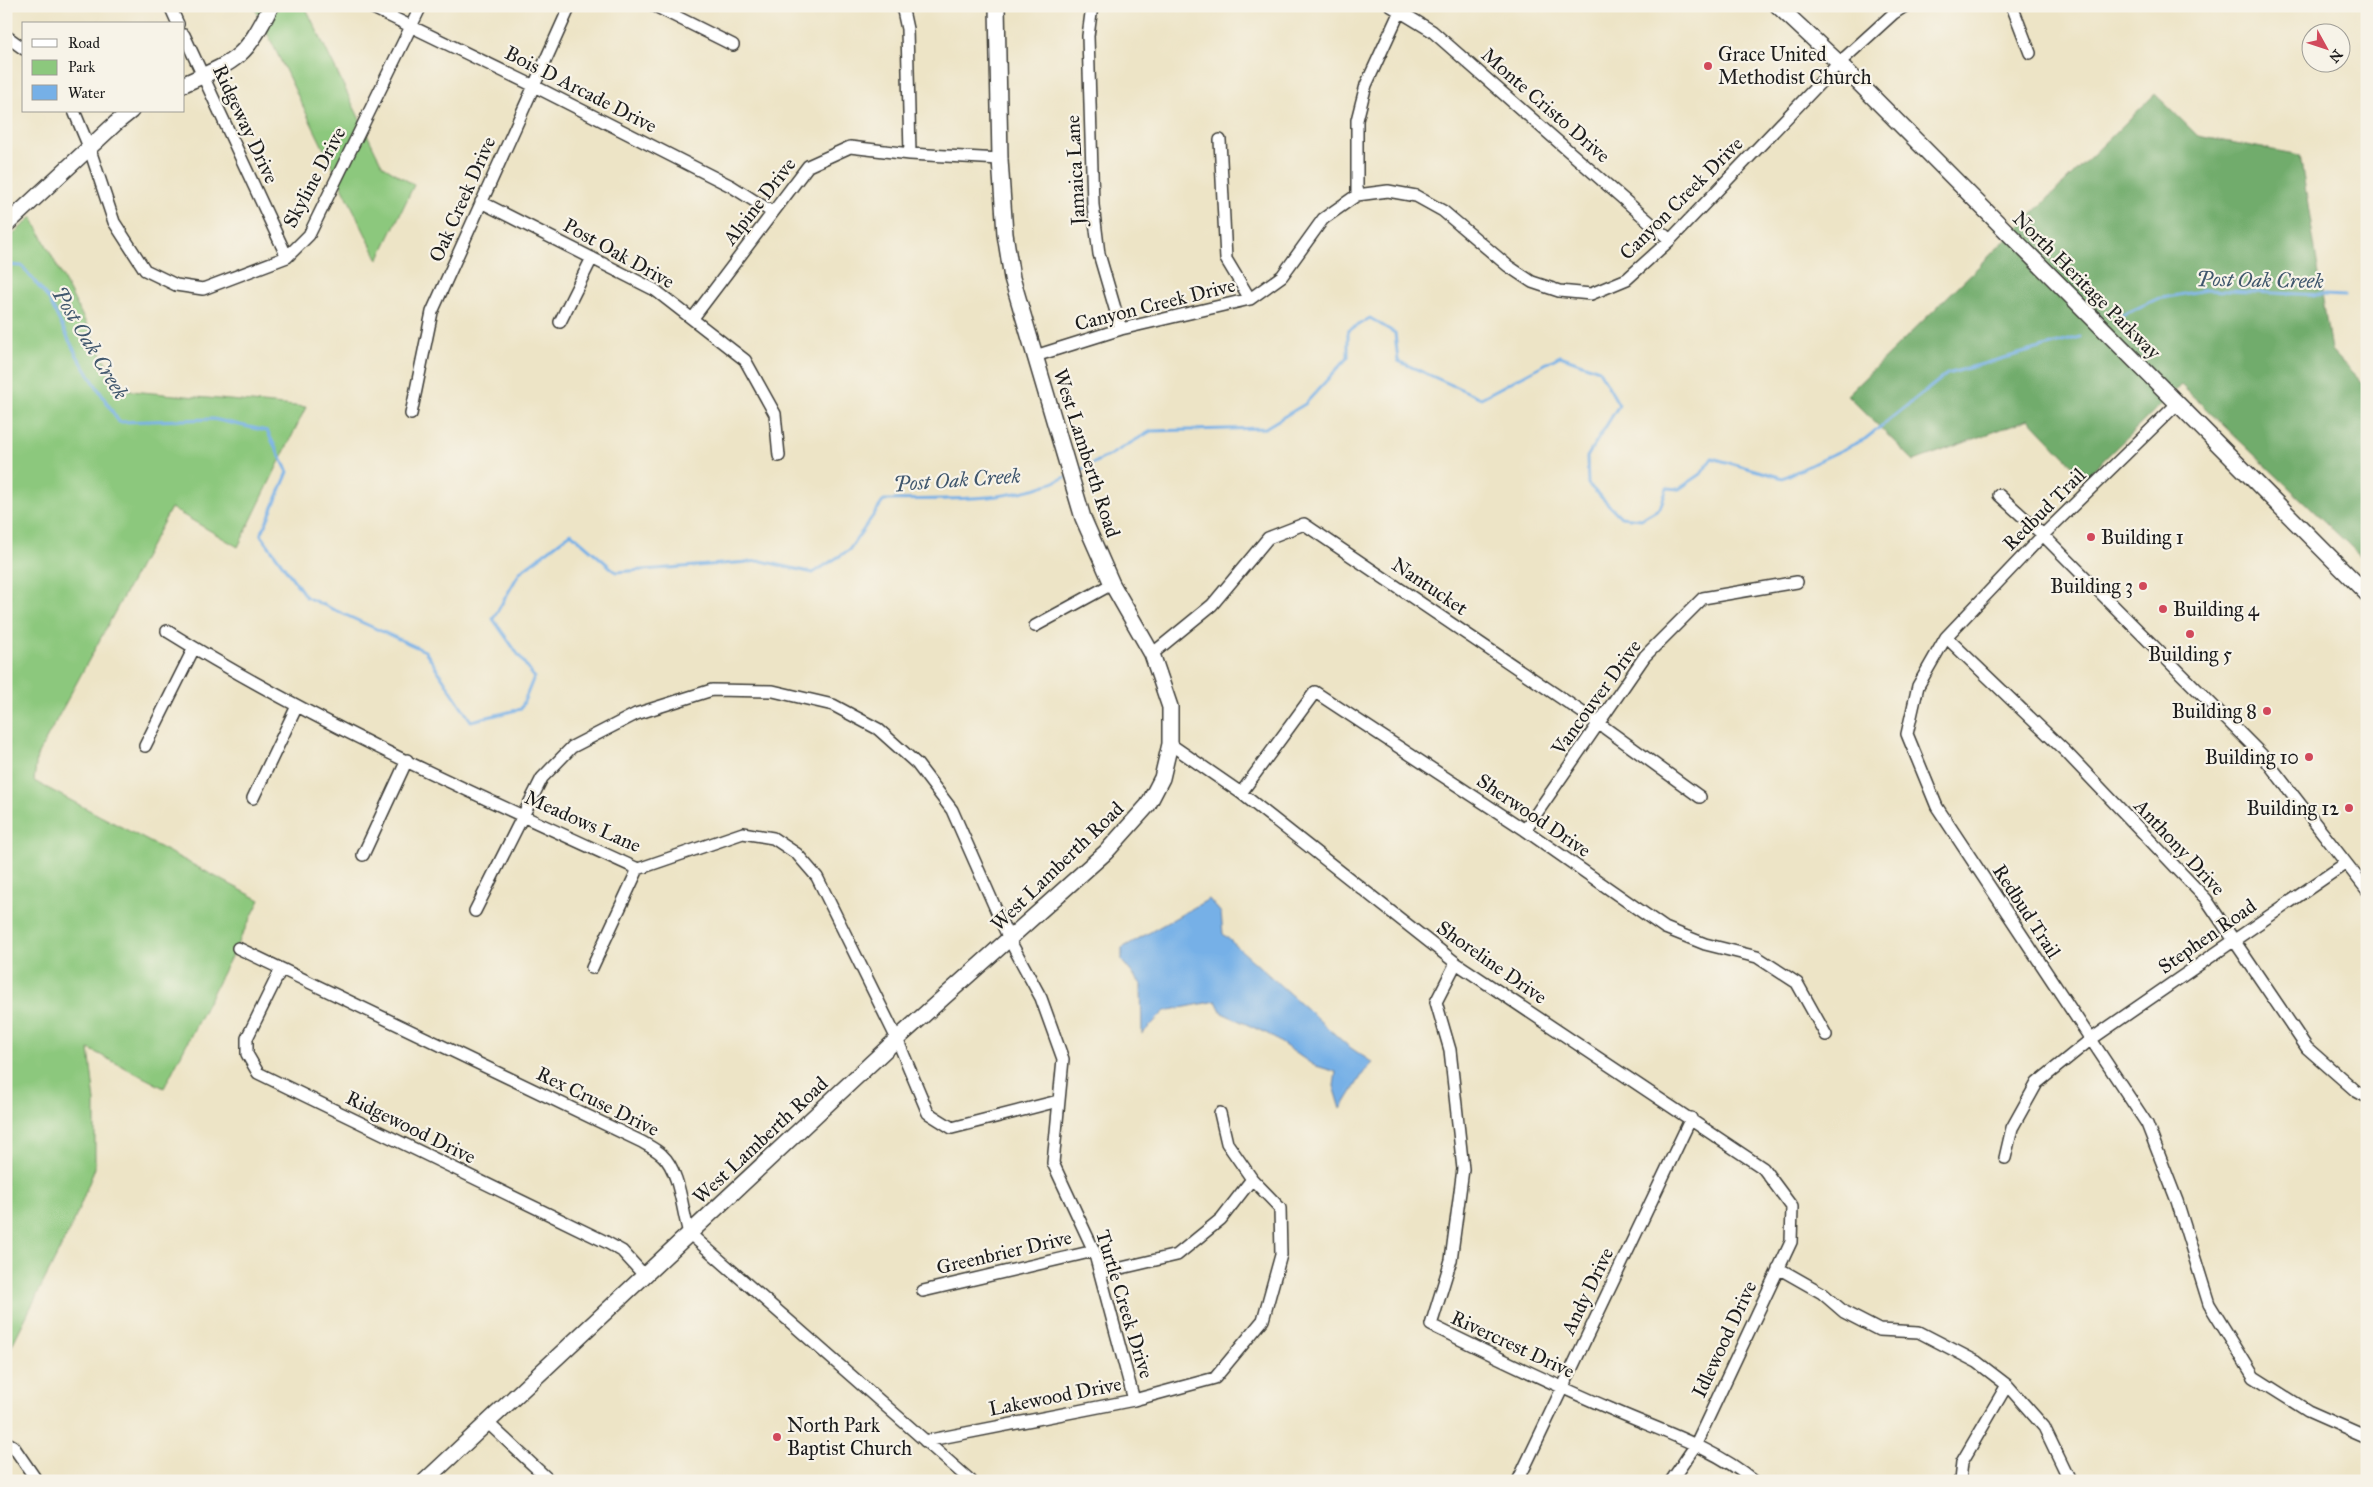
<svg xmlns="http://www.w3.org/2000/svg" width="2373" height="1487" viewBox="0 0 2373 1487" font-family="'IM FELL Great Primer',serif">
<rect width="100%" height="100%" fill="#f7f3e8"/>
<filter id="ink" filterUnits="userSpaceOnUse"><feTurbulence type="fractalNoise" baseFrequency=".02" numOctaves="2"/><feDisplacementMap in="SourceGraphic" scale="10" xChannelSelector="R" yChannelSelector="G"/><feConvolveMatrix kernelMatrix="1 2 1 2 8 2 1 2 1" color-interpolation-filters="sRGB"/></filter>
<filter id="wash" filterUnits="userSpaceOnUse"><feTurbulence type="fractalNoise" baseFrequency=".0096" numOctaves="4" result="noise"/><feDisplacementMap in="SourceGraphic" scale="20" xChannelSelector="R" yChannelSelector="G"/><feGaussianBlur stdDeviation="1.12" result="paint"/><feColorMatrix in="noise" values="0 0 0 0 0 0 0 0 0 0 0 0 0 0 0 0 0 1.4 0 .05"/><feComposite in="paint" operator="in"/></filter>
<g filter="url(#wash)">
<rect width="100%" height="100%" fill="#ede4c6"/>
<path fill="#8cc87d" stroke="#54724c" d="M 254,6 L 305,6 L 382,165 L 414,185 L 378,260 Z
M 32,217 L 120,390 L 306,407 L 238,547 L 171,508 L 37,756 L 34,781 L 260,900 L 164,1088 L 89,1049 L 95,1102 L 95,1168 L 74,1221 L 6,1357 L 6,241 Z"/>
<path fill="#71ac6c" stroke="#466444" d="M 2155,94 L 2198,136 L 2300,155 L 2331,350 L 2367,388 L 2367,562 L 2181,385 L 2085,478 L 2029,419 L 1914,461 L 1847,395 Z"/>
<path fill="#76b0e7" stroke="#496682" d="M 1209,899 L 1221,913 L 1223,934 L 1348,1046 L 1373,1063 L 1364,1072 L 1341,1109 L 1334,1086 L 1336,1072 L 1313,1065 L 1268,1034 L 1222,1013 L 1216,1001 L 1165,1011 L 1142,1034 L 1141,984 L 1122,961 L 1122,948 Z"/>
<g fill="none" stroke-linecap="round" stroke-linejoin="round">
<path stroke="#76b0e7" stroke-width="3" d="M 6,265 L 22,266 L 48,298 L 76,354 L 119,422 L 213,419 L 267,431 L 288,472 L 261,535 L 306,597 L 425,651 L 471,721 L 521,709 L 534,677 L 493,619 L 520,572 L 571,533 L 616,572 L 762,561 L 813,573 L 849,550 L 884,500 C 945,498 1010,504 1066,477
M 2120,316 L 2157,299 L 2206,290 L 2345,296
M 1074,473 L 1110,455 L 1151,431 L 1265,428 L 1305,404 L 1348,357 L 1348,331 L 1370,318 L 1395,333 L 1398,361 L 1481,398 L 1560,356 L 1599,370 L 1619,405 L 1587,457 L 1588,484 L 1621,517 L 1641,519 L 1660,508 L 1667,488 L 1679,489 L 1701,474 L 1712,458 L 1783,478 L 1865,439 L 1947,374 L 2080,337"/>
</g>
</g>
<g filter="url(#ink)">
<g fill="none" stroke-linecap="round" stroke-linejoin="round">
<defs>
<path id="street" d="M 170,6 L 178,24
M 369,6 L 534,86 L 731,186 L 772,212
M 655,6 L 733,45
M 902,6 L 907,29 L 910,154
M 1092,6 L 1088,36 L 1093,205 L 1099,254 L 1121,329
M 1391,6 L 1432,31 L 1670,240
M 2012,6 L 2030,53
M 184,35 L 287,257
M 6,36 L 24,49
M 74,111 L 89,147 L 114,222 L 145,270 L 176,285 L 203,289 L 287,257 L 309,235 L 421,6
M 1220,140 L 1226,259 L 1250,299
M 1357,195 L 1357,120 L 1366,85 L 1400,11
M 481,202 L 655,290 L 745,360 L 775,414 L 779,456
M 693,318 L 808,166 L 850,147 L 910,154 L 1000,159
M 560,322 L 592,258
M 1035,356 L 1121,329 L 1250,299 L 1282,276 L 1323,219 L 1357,195 L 1388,191 L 1416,196 L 1443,211 L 1508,266 L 1532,282 L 1559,291 L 1591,294 L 1627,279 L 1670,240 L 1839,63 L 1894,13 L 1905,6
M 2177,404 L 2043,535 L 1946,637 L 1918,686 L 1907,734 L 1937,807 L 2147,1124 L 2177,1201 L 2209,1304 L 2254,1377 L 2308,1411 L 2367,1437
M 411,414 L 432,312 L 570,6
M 1999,495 L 2043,535 L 2262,755 L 2367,890
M 1035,626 L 1112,584
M 167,631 C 316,724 479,796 638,869 L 743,833 L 773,838 L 797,854 L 817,877 L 897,1039 L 928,1113 L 952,1128 L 1058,1101
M 1946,637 L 2065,751 L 2206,899 L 2307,1048 L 2356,1091 L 2367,1097
M 1152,654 L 1212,605 L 1268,538 L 1304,524 L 1598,723 L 1700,797
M 1170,744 L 1241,793 L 1456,963 L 1763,1168 L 1792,1207 L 1791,1242 L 1695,1446 L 1671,1481
M 145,746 L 194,648
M 1241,793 L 1315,692 L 1525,830 L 1665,928 L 1705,944 L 1757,957 L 1797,983 L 1826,1035
M 253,798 L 297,706
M 1525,830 L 1645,656 L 1703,598 L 1797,582
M 363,855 L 407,760
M 475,911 L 542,778 L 572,747 L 636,714 L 712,690 L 773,691 L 833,705 L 878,729 L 917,764 L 952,810 L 1009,939 L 1041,998 L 1063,1059 L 1053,1163 L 1094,1251 L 1134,1400
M 238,948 L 642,1142 C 649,1146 657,1150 662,1155 C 680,1171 682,1211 689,1233 L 971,1481
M 1456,963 L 1436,1002 L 1450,1050 L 1463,1169 L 1451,1260 L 1431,1325 C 1490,1354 1550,1383 1611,1409 C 1658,1430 1714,1447 1754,1481
M 592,968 L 638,869
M 281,969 L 247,1038 L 247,1054 L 258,1073 L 606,1242 L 622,1251 L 643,1274
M 2005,1158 L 2012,1128 L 2037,1083 L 2090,1040 L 2346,863
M 1778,1268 L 1822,1293 L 1844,1312 L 1879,1330 L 1919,1332 L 1977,1362 L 2007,1385 L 2044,1427 L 2070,1481
M 1100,1273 L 1177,1255 L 1221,1219 L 1252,1179
M 923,1291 L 1094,1251
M 487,1422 L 550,1481
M 925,1441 L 1134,1400 L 1215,1378 L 1263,1320 L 1281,1255 L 1280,1208 L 1252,1179 L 1227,1143 L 1220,1113
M 6,1442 L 13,1446 L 37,1481
M 1518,1481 L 1691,1118
M 1960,1481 L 1962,1462 L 2007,1385"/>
<path id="secondary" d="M 1778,6 L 1839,63 L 2367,594
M 184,84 C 236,61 245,59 271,6
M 6,225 L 116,123 L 131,111
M 425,1481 L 897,1039 L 1106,852 L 1148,805 L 1162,778 L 1170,744 L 1170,707 L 1152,654 L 1112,584 L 1083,518 L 1012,278 L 1005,234 L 1000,159 L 997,6"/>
</defs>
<use href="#street" stroke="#3b3a36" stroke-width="14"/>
<use href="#secondary" stroke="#3b3a36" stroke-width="18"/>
<use href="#street" stroke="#fff" stroke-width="11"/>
<use href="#secondary" stroke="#fff" stroke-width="15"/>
</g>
</g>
<g fill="#d1495b" stroke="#f7f3e8" stroke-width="2">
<circle cx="1708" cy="66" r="5"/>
<circle cx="2091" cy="537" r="5"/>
<circle cx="2143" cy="586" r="5"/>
<circle cx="2163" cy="609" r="5"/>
<circle cx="2190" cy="634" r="5"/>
<circle cx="2267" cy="711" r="5"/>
<circle cx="2309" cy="757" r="5"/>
<circle cx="2349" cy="808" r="5"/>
<circle cx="777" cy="1437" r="5"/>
</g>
<g text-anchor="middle" stroke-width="4.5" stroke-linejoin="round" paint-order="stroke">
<g font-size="20" fill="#1c1c1c" stroke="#f7f3e8" text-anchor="start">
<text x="1718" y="61">Grace United<tspan x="1718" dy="23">Methodist Church</tspan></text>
<text x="2101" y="544">Building 1</text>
<text x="2133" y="593" text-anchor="end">Building 3</text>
<text x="2173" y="616">Building 4</text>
<text x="2190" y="661" text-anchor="middle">Building 5</text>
<text x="2257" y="718" text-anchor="end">Building 8</text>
<text x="2299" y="764" text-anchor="end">Building 10</text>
<text x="2339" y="815" text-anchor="end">Building 12</text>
<text x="787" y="1432">North Park<tspan x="787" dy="23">Baptist Church</tspan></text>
</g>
<g font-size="20" fill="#1c1c1c" stroke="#f7f3e8">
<text transform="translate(581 89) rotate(27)" y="7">Bois D Arcade Drive</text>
<text transform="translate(1546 105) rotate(41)" y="7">Monte Cristo Drive</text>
<text transform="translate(246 124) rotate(65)" y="7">Ridgeway Drive</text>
<text transform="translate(1075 170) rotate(-93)" y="7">Jamaica Lane</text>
<text transform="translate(314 177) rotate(-62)" y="7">Skyline Drive</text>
<text transform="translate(1681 198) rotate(-45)" y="7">Canyon Creek Drive</text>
<text transform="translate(462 199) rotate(-66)" y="7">Oak Creek Drive</text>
<text transform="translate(759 201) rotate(-52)" y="7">Alpine Drive</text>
<text transform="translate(619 253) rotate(29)" y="7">Post Oak Drive</text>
<text transform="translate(2087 285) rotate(45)" y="7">North Heritage Parkway</text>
<text transform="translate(1155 304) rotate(-14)" y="7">Canyon Creek Drive</text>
<text transform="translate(1087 453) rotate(72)" y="7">West Lamberth Road</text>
<text transform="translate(2044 509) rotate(-45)" y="7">Redbud Trail</text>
<text transform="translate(1430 586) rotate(34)" y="7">Nantucket</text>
<text transform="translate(1596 697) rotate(-54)" y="7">Vancouver Drive</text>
<text transform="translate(1534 815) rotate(34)" y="7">Sherwood Drive</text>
<text transform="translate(583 821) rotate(24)" y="7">Meadows Lane</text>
<text transform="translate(2180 847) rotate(47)" y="7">Anthony Drive</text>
<text transform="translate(1057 866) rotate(-44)" y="7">West Lamberth Road</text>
<text transform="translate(2027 911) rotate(57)" y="7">Redbud Trail</text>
<text transform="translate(2207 936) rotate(-35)" y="7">Stephen Road</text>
<text transform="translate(1492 962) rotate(35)" y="7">Shoreline Drive</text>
<text transform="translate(598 1101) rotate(26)" y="7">Rex Cruse Drive</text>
<text transform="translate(411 1127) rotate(26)" y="7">Ridgewood Drive</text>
<text transform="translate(760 1140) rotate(-43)" y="7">West Lamberth Road</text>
<text transform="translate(1004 1252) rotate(-13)" y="7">Greenbrier Drive</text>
<text transform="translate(1587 1291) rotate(-64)" y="7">Andy Drive</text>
<text transform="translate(1125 1304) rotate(73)" y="7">Turtle Creek Drive</text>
<text transform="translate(1724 1339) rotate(-65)" y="7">Idlewood Drive</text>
<text transform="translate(1513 1344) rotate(25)" y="7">Rivercrest Drive</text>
<text transform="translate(1055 1396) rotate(-11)" y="7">Lakewood Drive</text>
</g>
<g font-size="21" font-style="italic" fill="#40576d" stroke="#f7f3e8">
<text transform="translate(2260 280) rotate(1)" y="7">Post Oak Creek</text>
<text transform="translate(90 343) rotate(59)" y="7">Post Oak Creek</text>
<text transform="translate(957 480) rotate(-4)" y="7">Post Oak Creek</text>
</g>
</g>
<rect width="2373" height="1487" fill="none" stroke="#f7f3e8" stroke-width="25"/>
<rect x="22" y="22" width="162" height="90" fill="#f7f3e8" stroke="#9f9d96"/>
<rect x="32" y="39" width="25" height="8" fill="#ffffff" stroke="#9f9d96"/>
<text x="68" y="48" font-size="15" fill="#1c1c1c">Road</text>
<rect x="32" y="60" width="25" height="15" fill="#8cc87d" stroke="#9f9d96"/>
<text x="68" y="72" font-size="15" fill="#1c1c1c">Park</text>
<rect x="32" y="85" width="25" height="15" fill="#76b0e7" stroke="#9f9d96"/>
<text x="68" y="98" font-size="15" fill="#1c1c1c">Water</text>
<g transform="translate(2326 48) rotate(130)"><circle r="24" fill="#f7f3e8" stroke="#9f9d96"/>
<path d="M0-4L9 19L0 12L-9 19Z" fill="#d1495b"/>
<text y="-8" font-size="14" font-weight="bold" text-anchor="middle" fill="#1c1c1c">N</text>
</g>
</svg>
